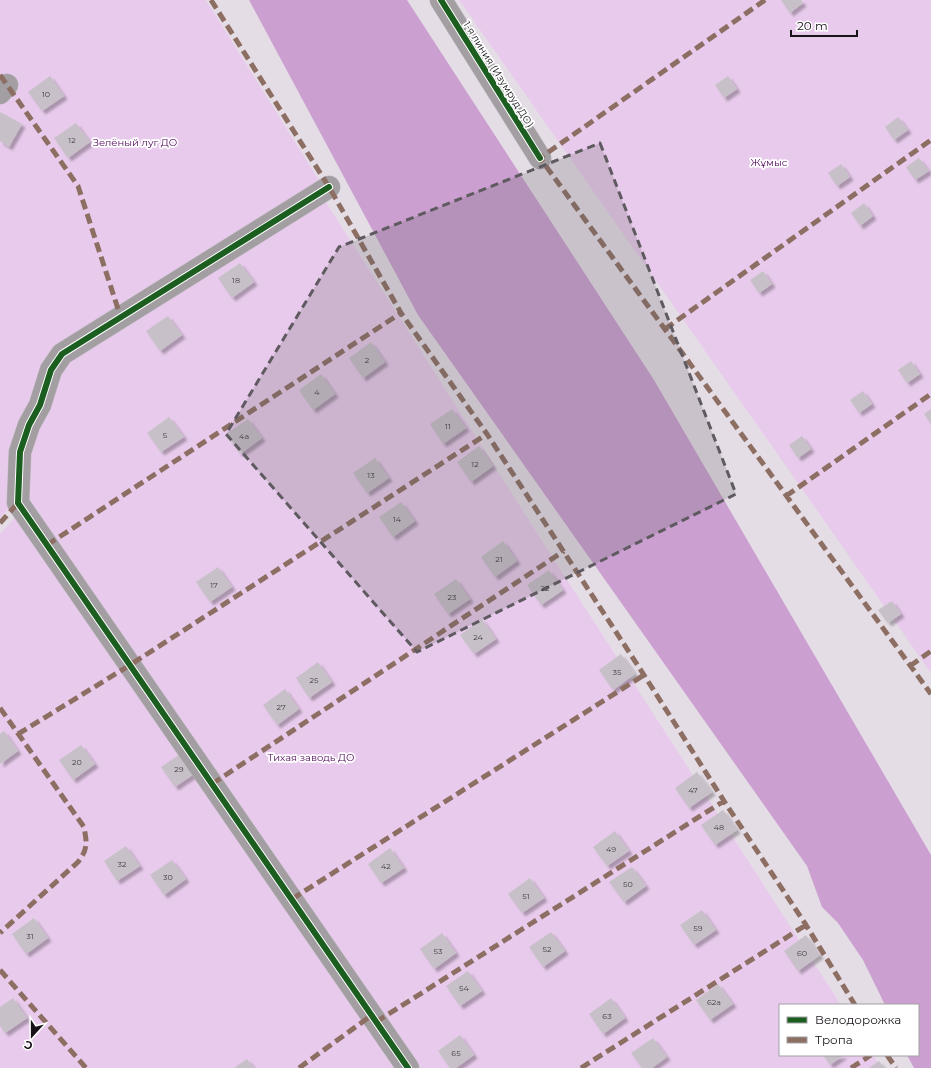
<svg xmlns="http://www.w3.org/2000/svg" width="931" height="1068" viewBox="0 0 931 1068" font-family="Montserrat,sans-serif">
<defs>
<filter id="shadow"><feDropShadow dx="3.5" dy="3.5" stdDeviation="1" flood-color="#0004"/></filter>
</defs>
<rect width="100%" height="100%" fill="#e5dde6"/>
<path fill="#e8cbec" d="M 0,0 L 206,0 L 322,185 L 60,350 L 14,502 L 0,518 Z
M 459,0 L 931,0 L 931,673 Z
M 326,202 L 553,558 L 841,1005 L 780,1005 L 780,1055 L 873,1055 L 882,1068 L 0,1068 L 0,534 L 17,515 L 27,453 L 56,375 L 69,361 Z"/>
<path fill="#cba0d1" d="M 249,0 L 407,0 L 654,380 L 931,855 L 931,1068 L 914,1068 L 907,1055 L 918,1055 L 918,1005 L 885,1005 L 863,960 L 838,923 L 822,907 L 807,866 L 418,315 Z"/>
<path fill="#c7c0c8" filter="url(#shadow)" d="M 781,0 L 801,0 L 803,3 L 790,13 Z
M 50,76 L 64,96 L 42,111 L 28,92 Z
M 728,76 L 737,89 L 724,98 L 715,85 Z
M 0,112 L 22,124 L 9,147 L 0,141 Z
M 898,117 L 908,130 L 894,140 L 885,127 Z
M 76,123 L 90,142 L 68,158 L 54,138 Z
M 919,158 L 929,171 L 915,180 L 906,167 Z
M 841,164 L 850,177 L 837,186 L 828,173 Z
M 864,203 L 873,216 L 860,226 L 851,213 Z
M 240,263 L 254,282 L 232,298 L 218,278 Z
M 763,271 L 772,284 L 759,293 L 750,280 Z
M 168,316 L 182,335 L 160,351 L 146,331 Z
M 371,342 L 385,362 L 363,378 L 349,358 Z
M 911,361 L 920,374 L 907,383 L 898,370 Z
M 321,374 L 335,394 L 313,410 L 299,390 Z
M 863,391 L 872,404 L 859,413 L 850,400 Z
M 452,409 L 466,428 L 443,444 L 430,424 Z
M 931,409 L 931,424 L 924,414 Z
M 169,417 L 184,437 L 161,452 L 147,433 Z
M 248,419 L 262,438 L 240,454 L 226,434 Z
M 802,436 L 811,449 L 798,458 L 789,445 Z
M 479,446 L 493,466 L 471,482 L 457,462 Z
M 375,458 L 389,478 L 367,493 L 353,473 Z
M 401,502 L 415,521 L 393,537 L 379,517 Z
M 503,541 L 517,561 L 495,577 L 481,557 Z
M 218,567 L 232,587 L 210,602 L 196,582 Z
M 549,570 L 563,590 L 541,605 L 527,585 Z
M 456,579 L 470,599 L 448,614 L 434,594 Z
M 892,601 L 901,614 L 888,623 L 878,610 Z
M 482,619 L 496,639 L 474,654 L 460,635 Z
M 621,654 L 635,674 L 613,690 L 599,670 Z
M 318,662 L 332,682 L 309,698 L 296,678 Z
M 285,689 L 299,709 L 277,725 L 263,705 Z
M 4,731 L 18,751 L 0,764 L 0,734 Z
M 81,745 L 95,764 L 73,780 L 59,760 Z
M 183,752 L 197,772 L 175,787 L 161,767 Z
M 697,772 L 712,792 L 689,808 L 675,788 Z
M 723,810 L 737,830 L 715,845 L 701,825 Z
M 615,831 L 629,851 L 607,866 L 593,847 Z
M 126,846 L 140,866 L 117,881 L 104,861 Z
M 390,848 L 404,868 L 381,883 L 368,864 Z
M 172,860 L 186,879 L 164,895 L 150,875 Z
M 632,867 L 646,886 L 624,902 L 609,882 Z
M 530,878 L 544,898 L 522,913 L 508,894 Z
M 702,910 L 716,930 L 694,945 L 680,925 Z
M 34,918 L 48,938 L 26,954 L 12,934 Z
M 551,932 L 565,951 L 543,967 L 529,947 Z
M 442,933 L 456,953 L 434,969 L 420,949 Z
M 806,935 L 820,955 L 798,971 L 784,951 Z
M 468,971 L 482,991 L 460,1006 L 446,986 Z
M 718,984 L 733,1004 L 710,1020 L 696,1000 Z
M 13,998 L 27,1018 L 5,1033 L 0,1026 L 0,1007 Z
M 611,998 L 625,1018 L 603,1034 L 589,1014 Z
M 460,1035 L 474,1055 L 456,1068 L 450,1068 L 438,1051 Z
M 653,1038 L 667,1057 L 652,1068 L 642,1068 L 631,1053 Z
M 823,1055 L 844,1055 L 830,1065 Z
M 247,1059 L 254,1068 L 234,1068 Z
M 879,1061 L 884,1068 L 869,1068 Z"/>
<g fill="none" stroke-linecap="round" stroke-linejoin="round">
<defs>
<path id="street" d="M 441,0 L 540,158
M 0,93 L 7,85
M 329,187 L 62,354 L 51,370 L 40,405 L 29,425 L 20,452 L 18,503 L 408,1068"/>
</defs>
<use href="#street" stroke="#bfb9c0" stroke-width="23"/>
<use href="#street" stroke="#a29ea2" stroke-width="22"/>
<path stroke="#8d6e63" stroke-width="5" stroke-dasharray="10 5" stroke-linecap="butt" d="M 211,0 L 329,187 L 401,313 L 487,434 L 644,675 L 724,801 L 806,925 L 855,1005
M 765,0 L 540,158 L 931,694
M 0,75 L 78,186 L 121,318
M 665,329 L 931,140
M 786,496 L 931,394
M 0,523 L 18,503
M 47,545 L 401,313
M 910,666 L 931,651
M 0,708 L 84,827 C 87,843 88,849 78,862 L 0,933
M 18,734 L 130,665 L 487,434
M 212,784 L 564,551
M 292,899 L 644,675
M 0,970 L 86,1068
M 376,1022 L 724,801
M 887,1055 L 896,1068
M 299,1068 L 372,1015
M 581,1068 L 806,925
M 851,1068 L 871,1055"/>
<defs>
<path id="cycleway" d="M 441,0 L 540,158
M 329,187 L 62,354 L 51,370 L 40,405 L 29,425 L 20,452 L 18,503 L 408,1068"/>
</defs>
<use href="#cycleway" stroke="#fff" stroke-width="8"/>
<use href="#cycleway" stroke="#1b5e20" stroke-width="6"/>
</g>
<path fill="#5f5960" fill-opacity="0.2" stroke="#5f5960" stroke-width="3" stroke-dasharray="8 5" stroke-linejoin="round" d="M 600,143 L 736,494 L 417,652 L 226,434 L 339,247 Z"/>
<g text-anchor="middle" stroke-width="3.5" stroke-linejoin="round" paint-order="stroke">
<g font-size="8" fill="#433e44">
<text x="46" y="97">10</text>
<text x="72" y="143">12</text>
<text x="236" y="283">18</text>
<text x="367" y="363">2</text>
<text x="317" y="395">4</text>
<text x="448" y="429">11</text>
<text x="165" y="438">5</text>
<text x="244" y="439">4а</text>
<text x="475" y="467">12</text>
<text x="371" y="478">13</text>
<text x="397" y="522">14</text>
<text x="499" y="562">21</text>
<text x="214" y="588">17</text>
<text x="545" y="591">22</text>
<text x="452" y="600">23</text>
<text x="478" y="640">24</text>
<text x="617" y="675">35</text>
<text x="314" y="683">25</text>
<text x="281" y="710">27</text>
<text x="77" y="765">20</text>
<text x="179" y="772">29</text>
<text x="693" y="793">47</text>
<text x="719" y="830">48</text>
<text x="611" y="852">49</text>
<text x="122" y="867">32</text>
<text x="386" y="869">42</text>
<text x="168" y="880">30</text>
<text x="628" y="887">50</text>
<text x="526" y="899">51</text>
<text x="698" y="931">59</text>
<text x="30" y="939">31</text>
<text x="547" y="952">52</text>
<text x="438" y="954">53</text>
<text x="802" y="956">60</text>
<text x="464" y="991">54</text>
<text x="714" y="1005">62а</text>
<text x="607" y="1019">63</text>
<text x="456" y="1056">65</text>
</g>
<g font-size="10" fill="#171218" stroke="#fff">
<text transform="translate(499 74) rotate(58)" y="4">1-я линия (Изумруд ДО)</text>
</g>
<g font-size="10" fill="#51055c" stroke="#fff">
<text x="135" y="146">Зелёный луг ДО</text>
<text x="769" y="166">Жұмыс</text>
<text x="311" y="761">Тихая заводь ДО</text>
</g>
</g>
<rect x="779" y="1004" width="140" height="52" fill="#ffffff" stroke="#a2a0a3"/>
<rect x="787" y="1017" width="20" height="6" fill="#1b5e20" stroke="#a2a0a3"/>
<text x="815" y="1024" font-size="12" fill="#171218">Велодорожка</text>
<rect x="787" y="1037" width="20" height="6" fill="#8d6e63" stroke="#a2a0a3"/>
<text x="815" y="1044" font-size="12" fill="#171218">Тропа</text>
<g transform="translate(32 1036) rotate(201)" stroke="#ffffff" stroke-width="3" paint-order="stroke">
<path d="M0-3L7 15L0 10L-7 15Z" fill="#171218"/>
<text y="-6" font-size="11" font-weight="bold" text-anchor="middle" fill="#171218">С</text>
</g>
<path d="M791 30v6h66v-6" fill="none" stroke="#171218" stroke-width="2"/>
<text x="797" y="30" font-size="12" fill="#171218" stroke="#ffffff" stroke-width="3" paint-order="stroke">20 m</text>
</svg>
